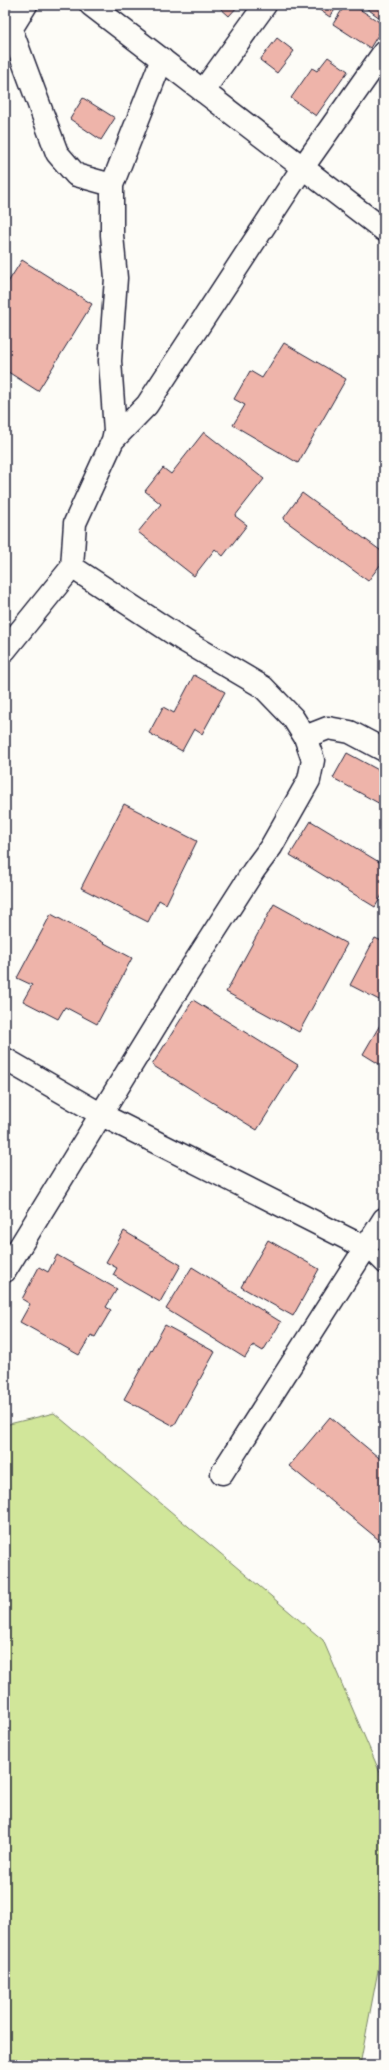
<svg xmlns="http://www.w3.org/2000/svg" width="389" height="2070" viewBox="0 0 389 2070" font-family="Mali,sans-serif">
<rect width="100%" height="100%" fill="#fdfcf7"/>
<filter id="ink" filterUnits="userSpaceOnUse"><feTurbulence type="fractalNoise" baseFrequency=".025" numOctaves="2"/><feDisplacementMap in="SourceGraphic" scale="8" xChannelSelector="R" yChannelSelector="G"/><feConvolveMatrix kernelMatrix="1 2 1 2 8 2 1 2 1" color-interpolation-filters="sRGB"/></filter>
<g filter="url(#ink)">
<path fill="#d1e69a" stroke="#7a846a" d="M 54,1413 L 323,1640 L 384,1782 L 384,1939 L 360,2065 L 5,2065 L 5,1425 Z"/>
<path fill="#eeb4aa" stroke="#22223b" d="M 221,5 L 239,5 L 229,16 L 219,7 Z
M 312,5 L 338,5 L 330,17 Z
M 345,5 L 353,5 L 384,25 L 370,48 L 333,24 Z
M 362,5 L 384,5 L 384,21 Z
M 277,38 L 294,51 L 277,73 L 260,60 Z
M 328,57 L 348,71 L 316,116 L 291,98 L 312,68 L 317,71 Z
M 83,98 L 115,118 L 101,140 L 70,119 Z
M 22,260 L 92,304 L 38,391 L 5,370 L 5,287 Z
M 284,343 L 346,379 L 298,463 L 233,425 L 245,405 L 234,399 L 250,371 L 262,378 Z
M 204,432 L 264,479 L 235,516 L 247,525 L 223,556 L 215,549 L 194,576 L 138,532 L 161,504 L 145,491 L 163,468 L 171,474 Z
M 302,493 L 384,553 L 384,560 L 368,581 L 283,519 Z
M 194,675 L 225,692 L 202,734 L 194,729 L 182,751 L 149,733 L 163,707 L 174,713 Z
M 347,753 L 384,773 L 384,800 L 382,805 L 333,778 Z
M 124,804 L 197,841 L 166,904 L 159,900 L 148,922 L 81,888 Z
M 311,821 L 384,865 L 384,892 L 375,907 L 290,855 Z
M 274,904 L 347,944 L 299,1032 L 226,992 Z
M 51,914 L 132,958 L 97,1024 L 65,1007 L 58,1019 L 23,1001 L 32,985 L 17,978 Z
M 375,938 L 384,942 L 383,1002 L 350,985 Z
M 193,1000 L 298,1065 L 257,1130 L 152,1065 Z
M 384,1018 L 384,1067 L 363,1054 Z
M 124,1231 L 181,1265 L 160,1302 L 113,1275 L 117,1268 L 106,1262 Z
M 268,1240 L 319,1269 L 293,1316 L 241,1287 Z
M 57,1255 L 117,1289 L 106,1307 L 111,1310 L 95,1337 L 91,1335 L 79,1355 L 20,1322 L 30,1304 L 22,1299 L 39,1267 L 48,1272 Z
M 192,1267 L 281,1322 L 263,1351 L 253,1345 L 245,1358 L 166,1309 Z
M 165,1325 L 215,1352 L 174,1426 L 124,1399 Z
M 330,1417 L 384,1462 L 384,1544 L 289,1466 Z"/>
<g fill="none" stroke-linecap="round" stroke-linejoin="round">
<defs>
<path id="service" d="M 366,1248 L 384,1266"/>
<path id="minor" d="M 11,29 L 57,153 L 76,175 L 112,185
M 5,39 L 26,5
M 203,91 L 265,5
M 113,440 L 147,405 L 303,167 L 384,52
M 5,650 L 72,567 L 75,523 L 113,440 L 115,431 L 110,361 L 116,278 L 112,235 L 112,185 L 162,59
M 305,737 L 328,728 L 350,732 L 384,750
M 5,1059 L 102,1115 L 366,1248
M 5,1271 L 186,976 L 254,870 L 271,847 L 309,780 L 313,760 L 305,737 L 293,718 L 263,687 L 185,641 L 72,567
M 222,1473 L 384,1219"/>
<path id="tertiary" d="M 91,5 L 384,230"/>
</defs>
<use href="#service" stroke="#22223b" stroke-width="18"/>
<use href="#minor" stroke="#22223b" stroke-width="25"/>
<use href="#tertiary" stroke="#22223b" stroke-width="25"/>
<use href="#service" stroke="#fdfcf7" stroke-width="15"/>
<use href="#minor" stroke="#fdfcf7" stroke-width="22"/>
<use href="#tertiary" stroke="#fdfcf7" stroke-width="22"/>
</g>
</g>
<rect width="389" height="2070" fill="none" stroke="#fdfcf7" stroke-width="20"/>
<rect x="10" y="10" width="369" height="2050" fill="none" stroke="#22223b" stroke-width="1.5" filter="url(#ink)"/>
</svg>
